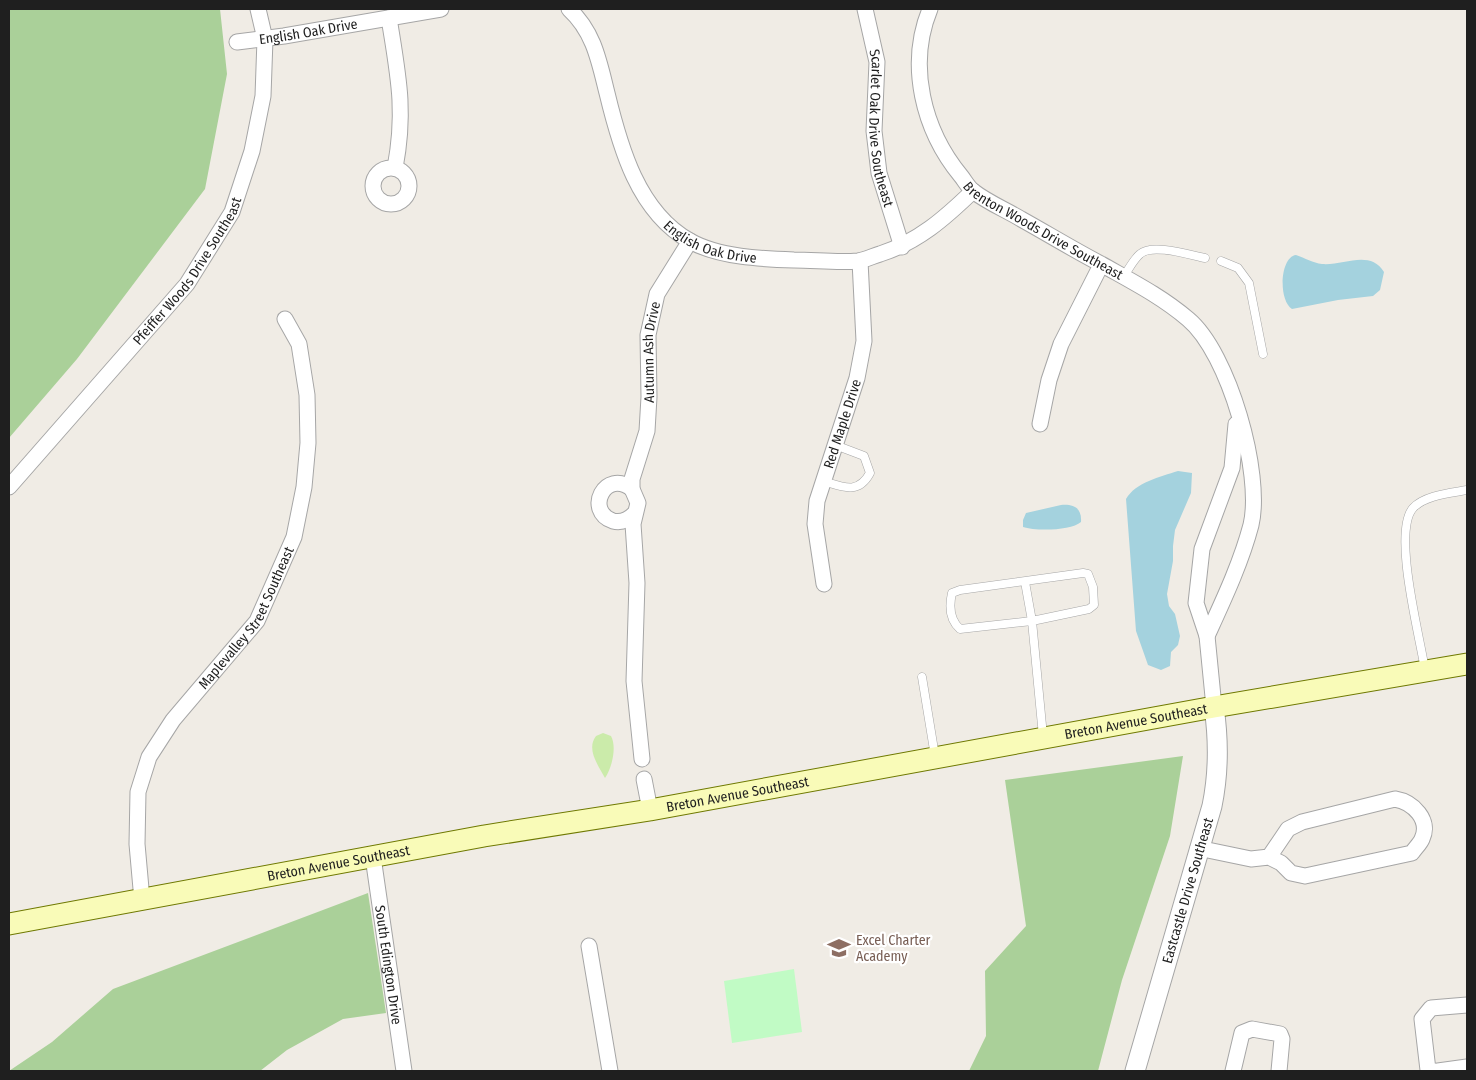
<svg xmlns="http://www.w3.org/2000/svg" width="1476" height="1080" viewBox="0 0 1476 1080" font-family="'Fira Sans Condensed',sans-serif">
<rect width="100%" height="100%" fill="#f0ece5"/>
<path fill="#cbebaa" d="M 603,733 L 611,736 C 617,747 612,768 605,778 C 598,765 586,749 596,736 Z"/>
<path fill="#aad099" d="M 9,9 L 220,9 L 227,74 L 205,189 L 77,359 L 9,438 Z
M 1183,756 L 1170,836 L 1122,980 L 1098,1071 L 969,1071 L 986,1036 L 985,971 L 1026,926 L 1005,780 Z
M 368,893 L 386,1013 L 343,1019 L 287,1050 L 260,1071 L 9,1071 L 52,1042 L 113,989 Z"/>
<path fill="#c1fbc5" d="M 794,969 L 802,1032 L 732,1043 L 724,981 Z"/>
<path fill="#a4d2de" d="M 1296,255 C 1305,258 1313,263 1322,264 C 1343,266 1370,249 1384,272 L 1380,290 L 1373,296 L 1338,300 L 1292,309 C 1278,300 1280,257 1296,255 Z
M 1178,471 L 1192,473 L 1191,493 L 1175,530 L 1173,546 L 1173,561 L 1167,594 L 1169,606 L 1175,614 L 1180,636 L 1178,645 L 1171,652 L 1170,666 L 1161,670 L 1148,665 L 1136,631 L 1126,499 C 1136,482 1160,477 1178,471 Z
M 1061,505 C 1074,504 1082,508 1081,522 C 1071,531 1035,531 1023,527 L 1023,520 L 1026,513 Z"/>
<g fill="none" stroke-linecap="round" stroke-linejoin="round">
<defs>
<path id="service" d="M 1221,261 L 1238,268 L 1249,283 L 1263,354
M 1124,276 C 1129,269 1133,260 1140,254 C 1152,243 1190,255 1205,258
M 823,481 C 843,487 858,495 870,473 L 864,456 L 835,445
M 1025,582 L 1032,621 L 1089,609 L 1094,605 L 1093,587 L 1088,574 L 1083,573 L 960,590 L 952,593 C 949,606 950,620 960,629 L 1032,621 L 1043,736
M 1425,670 C 1420,637 1392,532 1413,508 C 1425,495 1451,493 1467,490
M 922,677 L 935,756"/>
<g id="minor">
<path id="s1" d="M 569,9 C 594,32 599,61 607,93 C 620,147 638,212 690,241 C 718,257 762,259 794,260 C 815,260 837,263 858,261 C 865,260 873,256 880,254 C 918,242 945,218 973,191"/>
<path id="s2" d="M 865,9 L 877,62 L 874,131 L 879,173 L 902,247"/>
<path id="s3" d="M 930,9 C 907,65 923,130 961,176 C 965,181 968,187 973,191 C 987,202 1006,210 1021,219 C 1048,234 1074,250 1101,264 C 1131,281 1161,296 1188,319 C 1229,353 1263,474 1251,525 C 1241,563 1223,601 1207,636"/>
<path d="M 389,18 C 398,75 406,110 395,168"/>
<path id="s4" d="M 237,42 L 284,36 L 441,9"/>
<circle cx="391" cy="186" r="18"/>
<path d="M 1040,424 L 1049,380 L 1061,344 L 1101,265"/>
<path id="s5" d="M 9,487 L 187,284 L 232,212 L 252,151 L 263,96 L 265,39 L 258,9"/>
<path d="M 632,489 C 605,468 584,511 613,521 C 621,523 628,520 634,514"/>
<path id="s6" d="M 824,584 L 815,524 L 817,501 L 857,378 L 864,341 L 860,261"/>
<path d="M 1214,707 L 1207,636 L 1196,603 L 1202,549 L 1232,468 L 1236,424"/>
<path id="s7" d="M 642,759 L 634,681 L 637,583 L 633,524 L 638,503 L 632,489 L 632,479 L 647,431 L 649,397 L 648,335 L 657,294 L 690,241"/>
<path d="M 644,779 L 650,810"/>
<path d="M 1198,848 L 1251,859 L 1269,857 L 1281,863 L 1291,873 L 1305,876 L 1412,853 C 1415,848 1420,844 1422,839 C 1431,820 1413,802 1395,799 L 1302,822 L 1288,829 L 1269,857"/>
<path id="s8" d="M 373,857 L 404,1071"/>
<path id="s9" d="M 142,900 L 137,844 L 138,792 L 149,757 L 173,720 L 257,621 L 294,537 L 304,487 L 308,443 L 307,395 L 299,344 L 285,319"/>
<path d="M 589,946 L 610,1071"/>
<path d="M 1233,1071 L 1242,1033 L 1252,1029 L 1280,1034 L 1282,1039 L 1279,1071"/>
<path d="M 1434,1071 L 1428,1070 L 1422,1019 L 1431,1008 L 1467,1005"/>
<path d="M 1438,1071 L 1467,1067"/>
</g>
<g id="tertiary">
<path id="s10" d="M 1135,1071 L 1212,806 C 1219,772 1219,742 1214,707"/>
</g>
<g id="secondary">
<path id="s11" d="M 9,924 L 484,836 L 650,810 L 1214,707 L 1467,664"/>
</g>
</defs>
<use href="#service" stroke="#a6a6a6" stroke-width="9"/>
<use href="#minor" stroke="#a6a6a6" stroke-width="17"/>
<use href="#tertiary" stroke="#a6a6a6" stroke-width="21"/>
<use href="#secondary" stroke="#6f7902" stroke-width="23"/>
<use href="#service" stroke="#fff" stroke-width="8"/>
<use href="#minor" stroke="#fff" stroke-width="15"/>
<use href="#tertiary" stroke="#fff" stroke-width="19"/>
<use href="#secondary" stroke="#f9fbb8" stroke-width="21"/>
</g>
<defs>
<symbol id="school-bare" viewBox="-9 -9 18 18"><path d="M0-5L7-2L0 1L-7-2ZM-4 1L0 2.5L4 1V4Q0 6-4 4Z" fill="#8d6e63" stroke="#fff" stroke-width="2.5" paint-order="stroke"/></symbol>
</defs>
<g fill-rule="evenodd">
<use href="#school-bare" x="823" y="932" width="32" height="32"/>
</g>
<g text-anchor="middle" stroke-width="4.5" stroke-linejoin="round" paint-order="stroke">
<g font-size="14" fill="#1f1f1f" stroke="#fff">
<text dy="5" stroke="none"><textPath href="#s4" startOffset="72">English Oak Drive</textPath></text>
<text dy="5" stroke="none"><textPath href="#s2" startOffset="121">Scarlet Oak Drive Southeast</textPath></text>
<text dy="5" stroke="none"><textPath href="#s3" startOffset="278">Brenton Woods Drive Southeast</textPath></text>
<text dy="5" stroke="none"><textPath href="#s1" startOffset="288">English Oak Drive</textPath></text>
<text dy="5" stroke="none"><textPath href="#s5" startOffset="281">Pfeiffer Woods Drive Southeast</textPath></text>
<text dy="5" stroke="none"><textPath href="#s7" startOffset="412">Autumn Ash Drive</textPath></text>
<text dy="5" stroke="none"><textPath href="#s6" startOffset="165">Red Maple Drive</textPath></text>
<text dy="5" stroke="none"><textPath href="#s9" startOffset="316">Maplevalley Street Southeast</textPath></text>
<text dy="5" stroke="none"><textPath href="#s11" startOffset="1145">Breton Avenue Southeast</textPath></text>
<text dy="5" stroke="none"><textPath href="#s11" startOffset="740">Breton Avenue Southeast</textPath></text>
<text dy="5" stroke="none"><textPath href="#s11" startOffset="335">Breton Avenue Southeast</textPath></text>
<text dy="5" stroke="none"><textPath href="#s10" startOffset="188">Eastcastle Drive Southeast</textPath></text>
<text dy="5" stroke="none"><textPath href="#s8" startOffset="109">South Edington Drive</textPath></text>
</g>
<g font-size="14" fill="#785e54" stroke="#fff" text-anchor="start">
<text x="856" y="945">Excel Charter<tspan x="856" dy="16">Academy</tspan></text>
</g>
</g>
<rect width="1476" height="1080" fill="none" stroke="#1f1f1f" stroke-width="20"/>
</svg>
